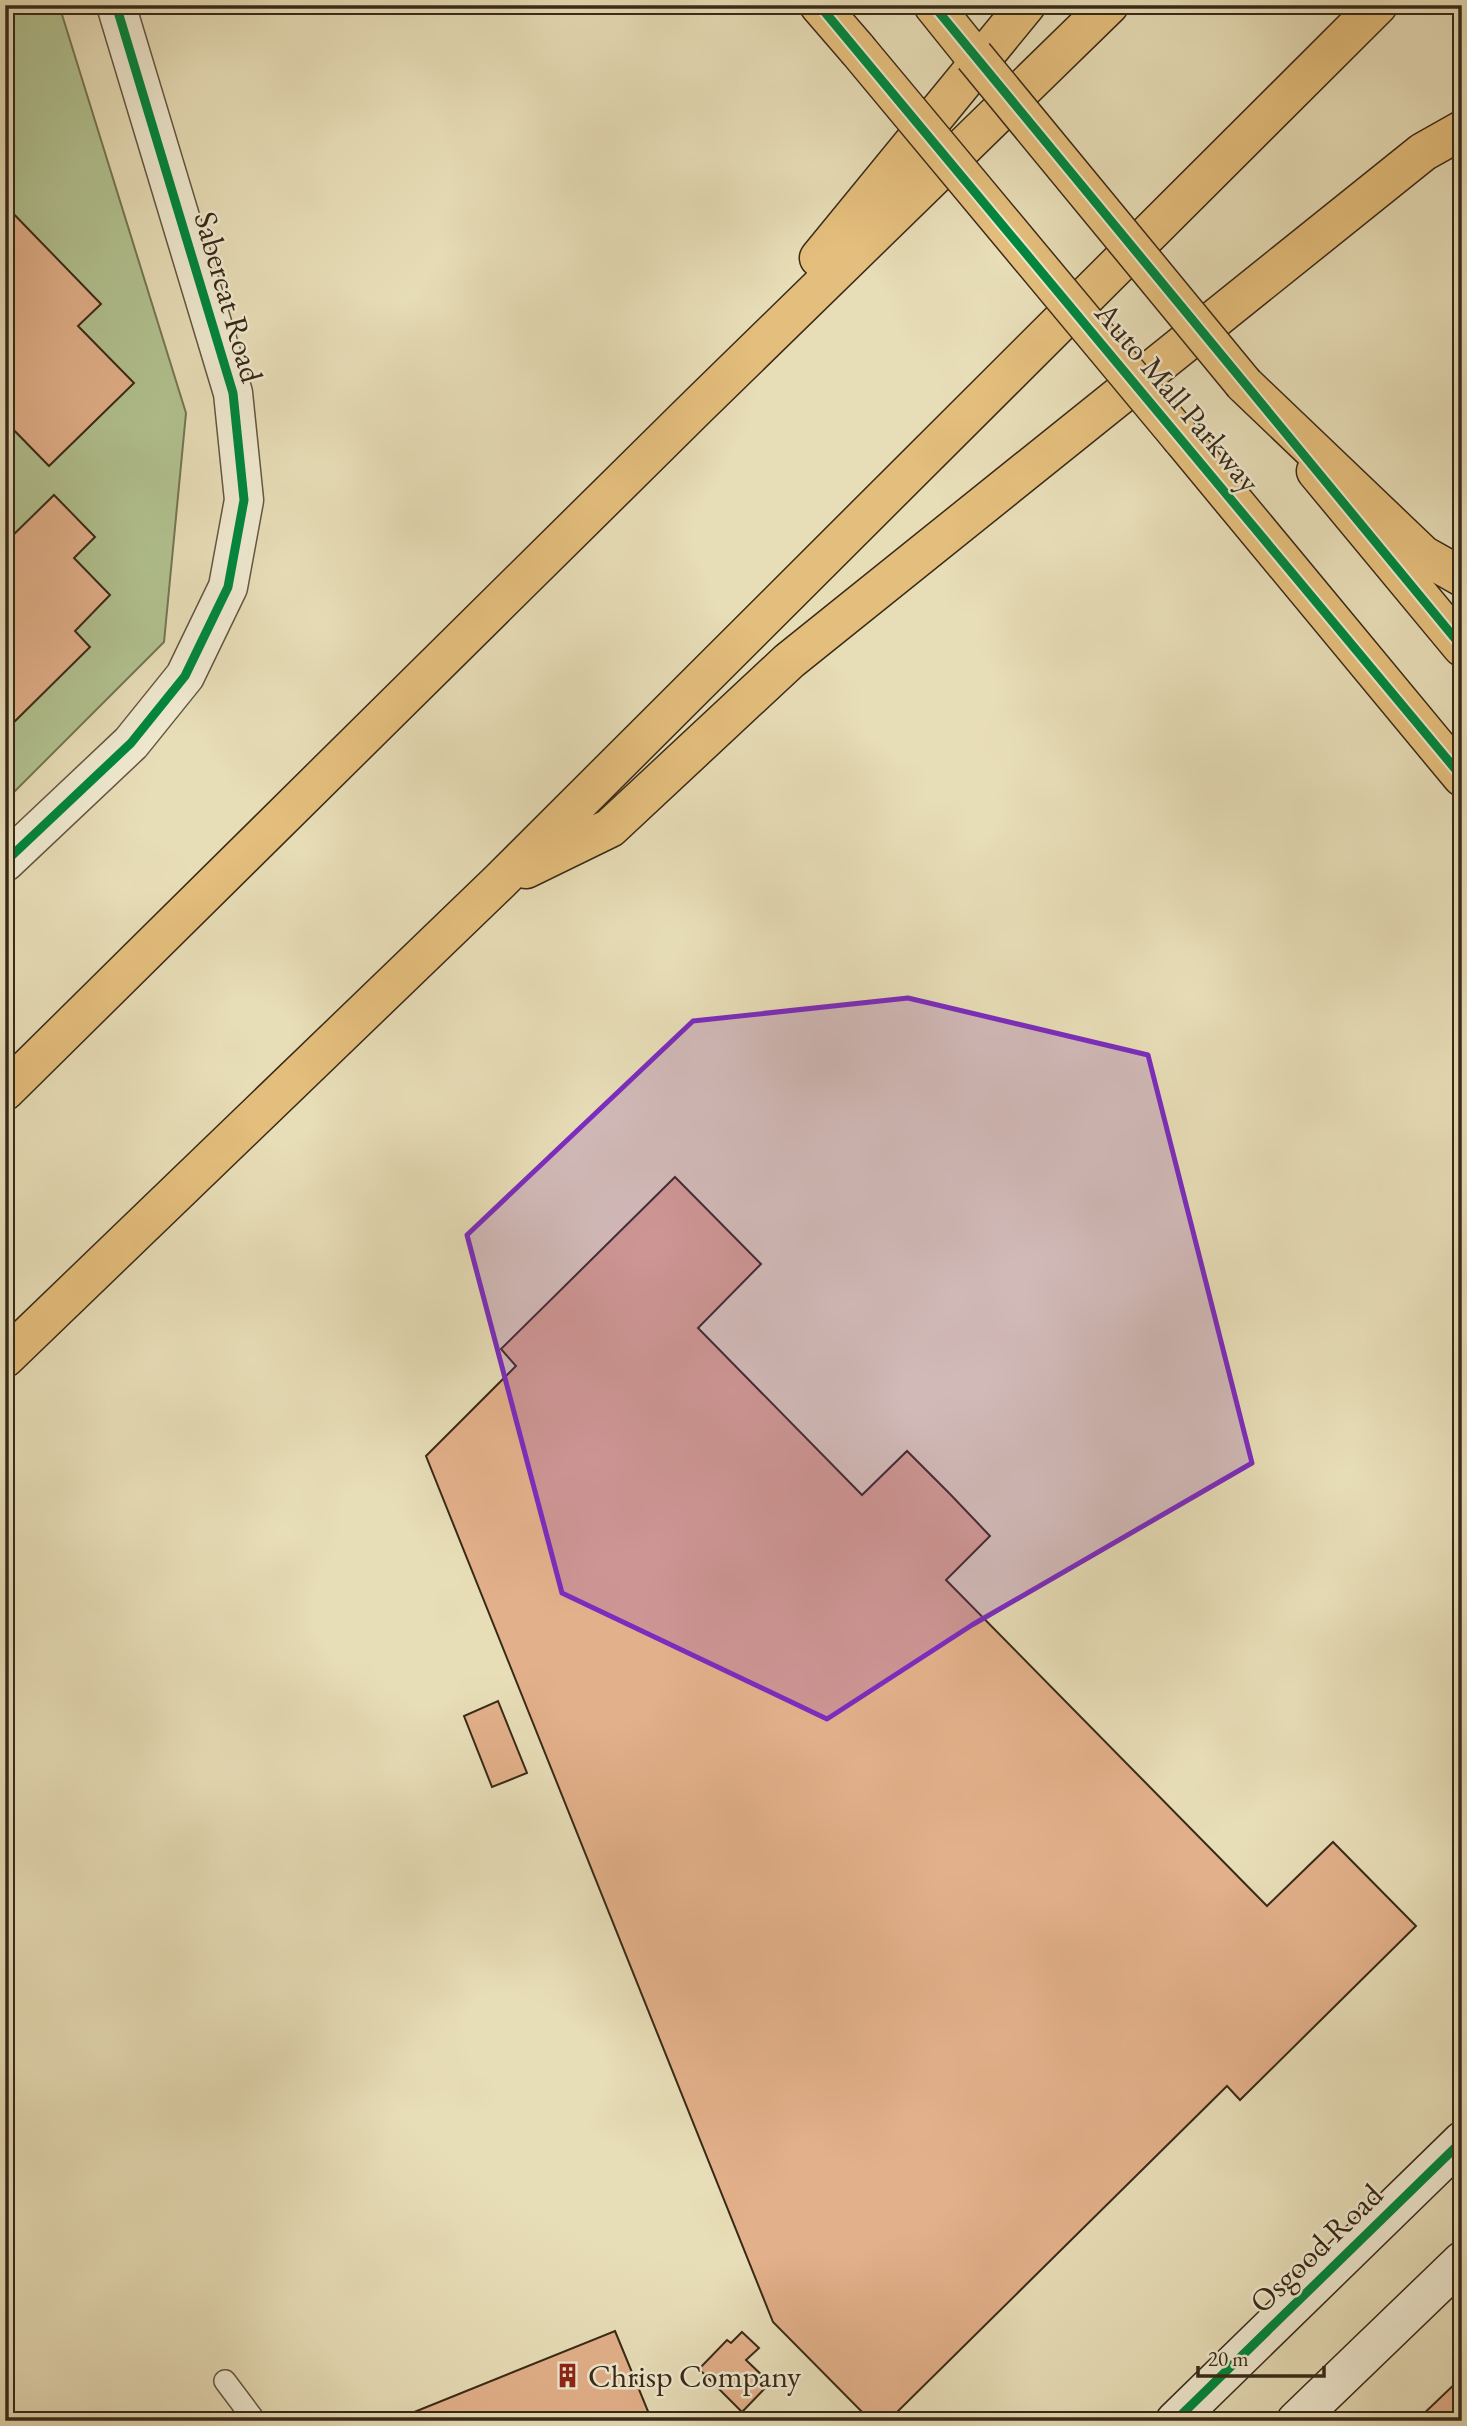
<svg xmlns="http://www.w3.org/2000/svg" width="1467" height="2426" viewBox="0 0 1467 2426" font-family="'EB Garamond',serif">
<rect width="100%" height="100%" fill="#e7ddb7"/>
<filter id="stains"><feTurbulence type="fractalNoise" baseFrequency=".00286" numOctaves="4"/><feColorMatrix values="0 0 0 0 .2 0 0 0 0 .09 0 0 0 0 .02 0 0 0 .5 -.17"/></filter>
<radialGradient id="worn" r=".72"><stop offset=".6" stop-color="#630" stop-opacity="0"/><stop offset="1" stop-color="#630" stop-opacity=".3"/></radialGradient>
<path fill="#b2c291" stroke="#767654" stroke-width="2" d="M 5,5 L 59,5 L 186,413 L 164,642 L 5,801 Z"/>
<path fill="#e2b08a" stroke="#392a18" stroke-width="2" d="M 5,205 L 101,304 L 78,326 L 134,383 L 49,466 L 5,421 Z
M 54,495 L 95,537 L 74,558 L 110,595 L 75,631 L 90,647 L 5,731 L 5,543 Z
M 675,1177 L 761,1264 L 698,1328 L 862,1495 L 907,1451 L 950,1494 L 990,1536 L 946,1580 L 1267,1906 L 1333,1842 L 1416,1926 L 1240,2100 L 1227,2086 L 888,2421 L 871,2421 L 773,2322 L 426,1456 L 516,1366 L 501,1349 Z
M 498,1701 L 527,1773 L 492,1787 L 464,1716 Z
M 615,2331 L 652,2421 L 392,2421 Z
M 742,2332 L 759,2348 L 746,2360 L 770,2383 L 742,2412 L 699,2369 L 727,2340 L 731,2343 Z
M 1462,2377 L 1462,2421 L 1416,2421 Z
M 743,2412 L 752,2421 L 734,2421 Z"/>
<g fill="none" stroke-linecap="round" stroke-linejoin="round">
<defs>
<path id="service" d="M 225,2381 L 255,2421"/>
<path id="minor" d="M 5,862 L 131,743 L 185,676 L 228,587 L 244,500 L 233,393 L 116,5"/>
<path id="secondary" d="M 1175,2421 L 1462,2141
M 1296,2421 L 1462,2261"/>
<path id="primary" d="M 819,5 L 857,49
M 933,5 L 974,56
M 1182,439 L 1462,777
M 1316,471 L 1462,647"/>
<path id="motorway" d="M 819,258 L 1026,5
M 1244,384 L 1423,555 L 1462,577
M 526,869 L 610,828 L 789,661 L 1423,152 L 1462,130
M 5,1091 L 699,405 L 1109,5
M 5,1358 L 499,882 L 1378,5"/>
</defs>
<use href="#service" stroke="#645740" stroke-width="24"/>
<use href="#minor" stroke="#645740" stroke-width="41"/>
<use href="#secondary" stroke="#392a18" stroke-width="41"/>
<use href="#primary" stroke="#392a18" stroke-width="41"/>
<use href="#motorway" stroke="#392a18" stroke-width="41"/>
<use href="#service" stroke="#efe9d0" stroke-width="21"/>
<use href="#minor" stroke="#efe9d0" stroke-width="38"/>
<use href="#secondary" stroke="#efe9d0" stroke-width="38"/>
<use href="#primary" stroke="#e4be7c" stroke-width="38"/>
<use href="#motorway" stroke="#e4be7c" stroke-width="38"/>
<defs>
<path id="primary-bridge" d="M 857,49 L 1182,439
M 974,56 L 1244,384"/>
</defs>
<use href="#primary-bridge" stroke="#392a18" stroke-width="41" stroke-linecap="butt"/>
<use href="#primary-bridge" stroke="#e4be7c" stroke-width="38"/>
<defs>
<path id="cycleway" d="M 819,5 L 1462,777
M 933,5 L 1462,647
M 5,862 L 131,743 L 185,676 L 228,587 L 244,500 L 233,393 L 116,5
M 1175,2421 L 1462,2141"/>
</defs>
<use href="#cycleway" stroke="#efe9d0" stroke-width="13"/>
<use href="#cycleway" stroke="#00873e" stroke-width="9"/>
</g>
<path fill="#7b2cbf" fill-opacity="0.2" stroke="#7b2cbf" stroke-width="5" stroke-linejoin="round" d="M 908,998 L 1148,1055 L 1252,1463 L 972,1625 L 827,1719 L 562,1593 L 467,1235 L 693,1021 Z"/>
<defs>
<symbol id="building-bare" viewBox="-9 -9 18 18"><path d="M-4-6H4V6H1V3H-1V6H-4ZM-2.5-4.3h1.7v1.8h-1.7ZM.8-4.3h1.7v1.8H.8ZM-2.5-1h1.7V.8h-1.7ZM.8-1h1.7V.8H.8Z" fill="#8f2418" stroke="#efe9d0" stroke-width="2.5" paint-order="stroke"/></symbol>
</defs>
<g fill-rule="evenodd">
<use href="#building-bare" x="550" y="2358" width="35" height="35"/>
</g>
<g text-anchor="middle" stroke-width="5" stroke-linejoin="round" paint-order="stroke">
<g font-size="32" fill="#392a18" stroke="#efe9d0">
<text transform="translate(229 297) rotate(74)" y="11">Sabercat Road</text>
<text transform="translate(1178 397) rotate(50)" y="11">Auto Mall Parkway</text>
<text transform="translate(1316 2248) rotate(-44)" y="11">Osgood Road</text>
</g>
<g font-size="32" fill="#392a18" stroke="#efe9d0" text-anchor="start">
<text x="588" y="2387">Chrisp Company</text>
</g>
</g>
<rect width="1467" height="2426" fill="none" stroke="#e7ddb7" stroke-width="28"/>
<rect x="7" y="7" width="1453" height="2412" fill="none" stroke="#392a18" stroke-width="3.5"/>
<rect x="14" y="14" width="1439" height="2398" fill="none" stroke="#392a18" stroke-width="2"/>
<path d="M1198 2366v10h126v-10" fill="none" stroke="#392a18" stroke-width="3.5"/>
<text x="1208" y="2366" font-size="21" fill="#392a18" stroke="#efe9d0" stroke-width="5" paint-order="stroke">20 m</text>
<rect width="100%" height="100%" filter="url(#stains)"/>
<rect width="100%" height="100%" fill="url(#worn)"/>
</svg>
